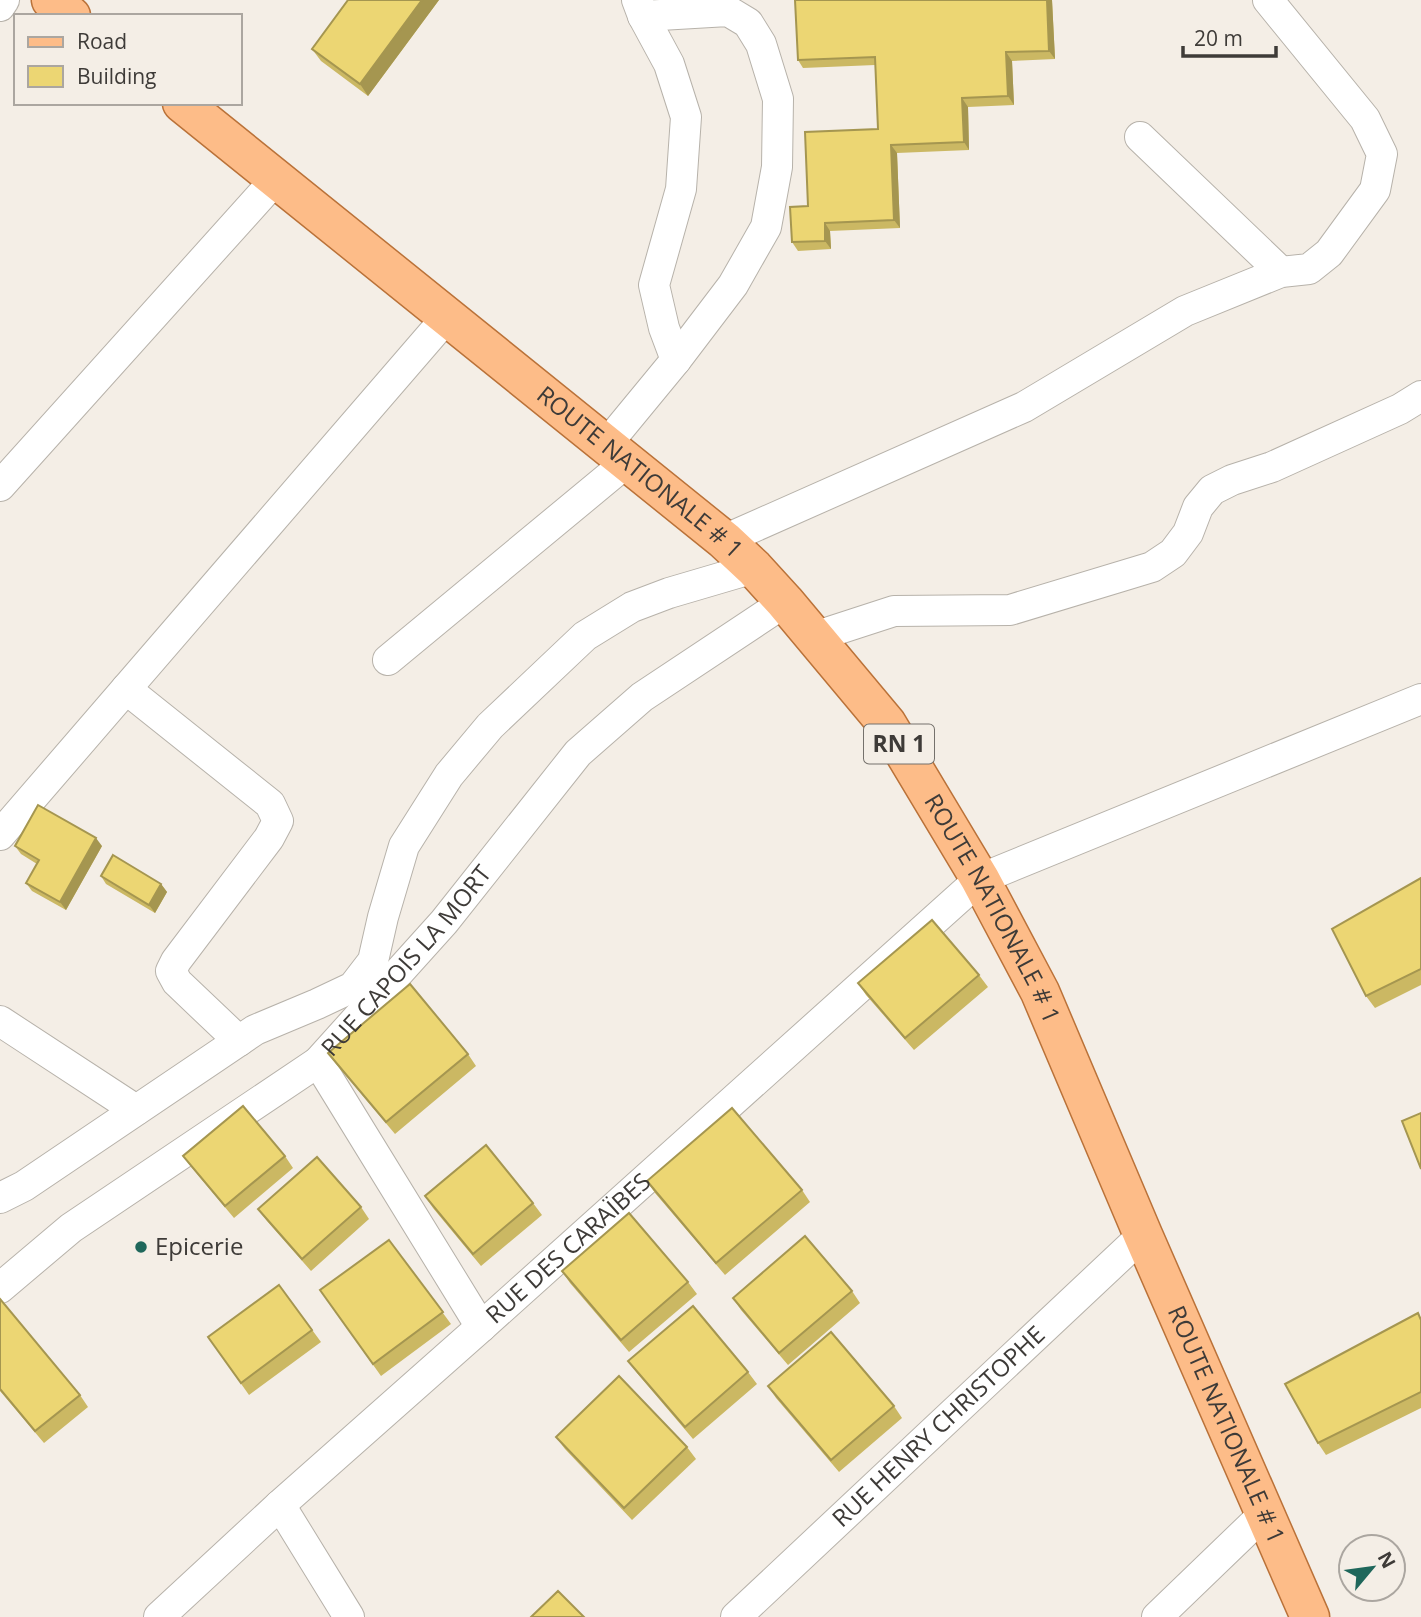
<svg xmlns="http://www.w3.org/2000/svg" width="1421" height="1617" viewBox="0 0 1421 1617" font-family="'Open Sans',sans-serif">
<rect width="100%" height="100%" fill="#f4eee6"/>
<g fill="none" stroke-linecap="round" stroke-linejoin="round">
<defs>
<g id="minor">
<path d="M 637,0 L 643,16 L 669,64 L 686,117 L 681,189 L 654,285 L 664,328 L 676,360"/>
<path d="M 0,6 L 4,0"/>
<path d="M 1140,137 L 1281,272"/>
<path d="M 606,445 L 676,360 L 733,285 L 766,227 L 777,167 L 778,99 L 761,44 L 748,23 L 728,11 L 643,16"/>
<path d="M 0,486 L 276,179"/>
<path d="M 724,540 L 1024,407 L 1185,311 L 1281,272 L 1309,269 L 1329,253 L 1375,190 L 1382,154 L 1365,119 L 1268,0"/>
<path d="M 814,637 L 894,611 L 1010,610 L 1152,567 L 1173,553 L 1188,533 L 1198,507 L 1212,490 L 1232,480 L 1272,467 L 1400,409 L 1421,396"/>
<path d="M 388,660 L 627,462"/>
<path d="M 126,689 L 270,804 L 278,821 L 269,838 L 176,961 L 171,971 L 177,982 L 239,1041"/>
<path d="M 0,835 L 447,317"/>
<path d="M 0,1021 L 136,1110"/>
<path d="M 318,1062 L 481,1327"/>
<path d="M 0,1198 L 24,1186 L 255,1030 L 317,1004 L 353,987 L 373,961 L 383,917 L 404,846 L 449,775 L 490,726 L 585,636 L 632,607 L 669,593 L 754,568"/>
<path id="s1" d="M 0,1288 L 71,1228 L 318,1062 L 444,922 L 578,753 L 642,697 L 785,602"/>
<path d="M 280,1505 L 349,1617"/>
<path id="s2" d="M 159,1617 L 280,1505 L 481,1327 L 980,879 L 1421,699"/>
<path id="s3" d="M 736,1617 L 1143,1235"/>
<path d="M 1157,1617 L 1264,1514"/>
</g>
<g id="major">
<path d="M 51,0 L 71,16"/>
<path id="s4" d="M 182,103 L 724,540 L 754,568 L 785,602 L 887,724 L 980,879 L 1040,992 L 1143,1235 L 1310,1617"/>
</g>
</defs>
<use href="#minor" stroke="#b7b2aa" stroke-width="32"/>
<use href="#major" stroke="#ba7239" stroke-width="41"/>
<use href="#minor" stroke="#fff" stroke-width="30"/>
<use href="#major" stroke="#fdbc88" stroke-width="38"/>
</g>
<path fill="#cbb863" d="M 348,0 L 439,0 L 368,96 L 321,61 L 312,49 Z
M 795,0 L 1052,0 L 1055,59 L 1012,61 L 1014,105 L 968,107 L 969,150 L 897,153 L 900,228 L 830,231 L 831,249 L 798,251 L 792,242 L 808,206 L 878,129 L 875,65 L 803,68 L 798,60 Z
M 15,846 L 102,846 L 66,910 L 32,891 L 26,883 L 37,864 L 21,854 Z
M 101,876 L 161,884 L 167,892 L 155,913 L 106,884 Z
M 1421,878 L 1421,985 L 1375,1008 L 1366,996 Z
M 979,975 L 988,987 L 914,1050 L 866,995 L 858,983 Z
M 328,1053 L 468,1054 L 476,1066 L 395,1134 L 337,1065 Z
M 183,1156 L 285,1156 L 293,1168 L 234,1218 L 192,1168 Z
M 647,1181 L 802,1190 L 810,1202 L 725,1275 L 655,1193 Z
M 425,1196 L 533,1203 L 542,1215 L 481,1266 L 433,1208 Z
M 361,1207 L 369,1219 L 311,1271 L 267,1221 L 258,1209 Z
M 389,1240 L 451,1324 L 381,1376 L 320,1290 Z
M 562,1271 L 688,1282 L 697,1294 L 629,1352 L 570,1283 Z
M 279,1285 L 321,1342 L 249,1395 L 208,1337 Z
M 852,1291 L 860,1303 L 788,1365 L 741,1310 L 733,1298 Z
M 0,1299 L 80,1395 L 88,1407 L 44,1443 L 0,1391 Z
M 1418,1313 L 1421,1318 L 1421,1408 L 1326,1455 L 1318,1443 Z
M 628,1361 L 748,1372 L 757,1384 L 693,1439 L 637,1373 Z
M 768,1386 L 894,1406 L 902,1418 L 839,1472 L 776,1398 Z
M 556,1437 L 687,1447 L 696,1459 L 632,1520 L 565,1449 Z"/>
<path fill="#a59650" d="M 422,0 L 439,0 L 368,96 L 360,84 Z
M 1047,0 L 1052,0 L 1055,59 L 1049,51 Z
M 1006,52 L 1012,61 L 1014,105 L 1008,96 Z
M 962,98 L 968,107 L 969,150 L 964,142 Z
M 891,145 L 897,153 L 900,228 L 894,220 Z
M 825,223 L 830,231 L 831,249 L 825,241 Z
M 96,838 L 102,846 L 66,910 L 60,902 Z
M 161,884 L 167,892 L 155,913 L 149,905 Z"/>
<path fill="#ecd673" stroke="#a59650" stroke-width="2" d="M 348,0 L 422,0 L 360,84 L 312,49 Z
M 795,0 L 1047,0 L 1049,51 L 1006,52 L 1008,96 L 962,98 L 964,142 L 891,145 L 894,220 L 825,223 L 825,241 L 792,242 L 790,207 L 808,206 L 805,132 L 878,129 L 875,57 L 798,60 Z
M 38,805 L 96,838 L 60,902 L 26,883 L 39,860 L 15,846 Z
M 113,855 L 161,884 L 149,905 L 101,876 Z
M 1421,878 L 1421,969 L 1366,996 L 1332,929 Z
M 932,920 L 979,975 L 905,1038 L 858,983 Z
M 410,984 L 468,1054 L 386,1122 L 328,1053 Z
M 243,1106 L 285,1156 L 225,1206 L 183,1156 Z
M 732,1108 L 802,1190 L 716,1263 L 647,1181 Z
M 1421,1113 L 1421,1169 L 1402,1121 Z
M 486,1145 L 533,1203 L 473,1254 L 425,1196 Z
M 317,1157 L 361,1207 L 302,1259 L 258,1209 Z
M 629,1213 L 688,1282 L 621,1340 L 562,1271 Z
M 805,1236 L 852,1291 L 779,1353 L 733,1298 Z
M 389,1240 L 443,1312 L 373,1364 L 320,1290 Z
M 279,1285 L 312,1330 L 241,1383 L 208,1337 Z
M 0,1299 L 80,1395 L 35,1431 L 0,1389 Z
M 693,1306 L 748,1372 L 685,1427 L 628,1361 Z
M 1418,1313 L 1421,1320 L 1421,1392 L 1318,1443 L 1285,1384 Z
M 831,1332 L 894,1406 L 831,1460 L 768,1386 Z
M 619,1376 L 687,1447 L 624,1508 L 556,1437 Z
M 558,1591 L 584,1617 L 531,1617 Z"/>
<circle fill="#1f675b" stroke="#f4eee6" stroke-width="2.5" cx="141" cy="1247" r="7"/>
<g text-anchor="middle" stroke-width="5" stroke-linejoin="round" paint-order="stroke">
<rect fill="#f4eee6" stroke="#75716c" stroke-width="2" x="864" y="724.5" width="70" height="39" rx="5"/>
<g font-size="23" font-weight="bold" fill="#3e3b38">
<text x="899" y="752">RN 1</text>
</g>
<g font-size="24" fill="#3e3b38" stroke="#f4eee6">
<text dy="8" stroke="none"><textPath href="#s4" startOffset="588">ROUTE NATIONALE # 1</textPath></text>
<text dy="8" stroke="none"><textPath href="#s4" startOffset="1155">ROUTE NATIONALE # 1</textPath></text>
<text dy="8" stroke="none"><textPath href="#s1" startOffset="525">RUE CAPOIS LA MORT</textPath></text>
<text dy="8" stroke="none"><textPath href="#s2" startOffset="551">RUE DES CARAÏBES</textPath></text>
<text dy="8" stroke="none"><textPath href="#s4" startOffset="1722">ROUTE NATIONALE # 1</textPath></text>
<text dy="8" stroke="none"><textPath href="#s3" startOffset="278">RUE HENRY CHRISTOPHE</textPath></text>
</g>
<g font-size="24" fill="#3e3b38" stroke="#f4eee6" text-anchor="start">
<text x="155" y="1255">Epicerie</text>
</g>
</g>
<rect x="14" y="14" width="228" height="91" fill="#f4eee6" stroke="#aba6a0" stroke-width="2"/>
<rect x="28" y="37" width="35" height="10" fill="#fdbc88" stroke="#aba6a0" stroke-width="2"/>
<text x="77" y="49" font-size="21" fill="#3e3b38">Road</text>
<rect x="28" y="66" width="35" height="21" fill="#ecd673" stroke="#aba6a0" stroke-width="2"/>
<text x="77" y="84" font-size="21" fill="#3e3b38">Building</text>
<g transform="translate(1372 1568) rotate(61)"><circle r="33" fill="#f4eee6" stroke="#aba6a0" stroke-width="2"/>
<path d="M0-5L12 26L0 18L-12 26Z" fill="#1f675b"/>
<text y="-10" font-size="19" font-weight="bold" text-anchor="middle" fill="#3e3b38">N</text>
</g>
<path d="M1183 46v10h93v-10" fill="none" stroke="#3e3b38" stroke-width="3.5"/>
<text x="1194" y="46" font-size="21" fill="#3e3b38" stroke="#f4eee6" stroke-width="5" paint-order="stroke">20 m</text>
</svg>
